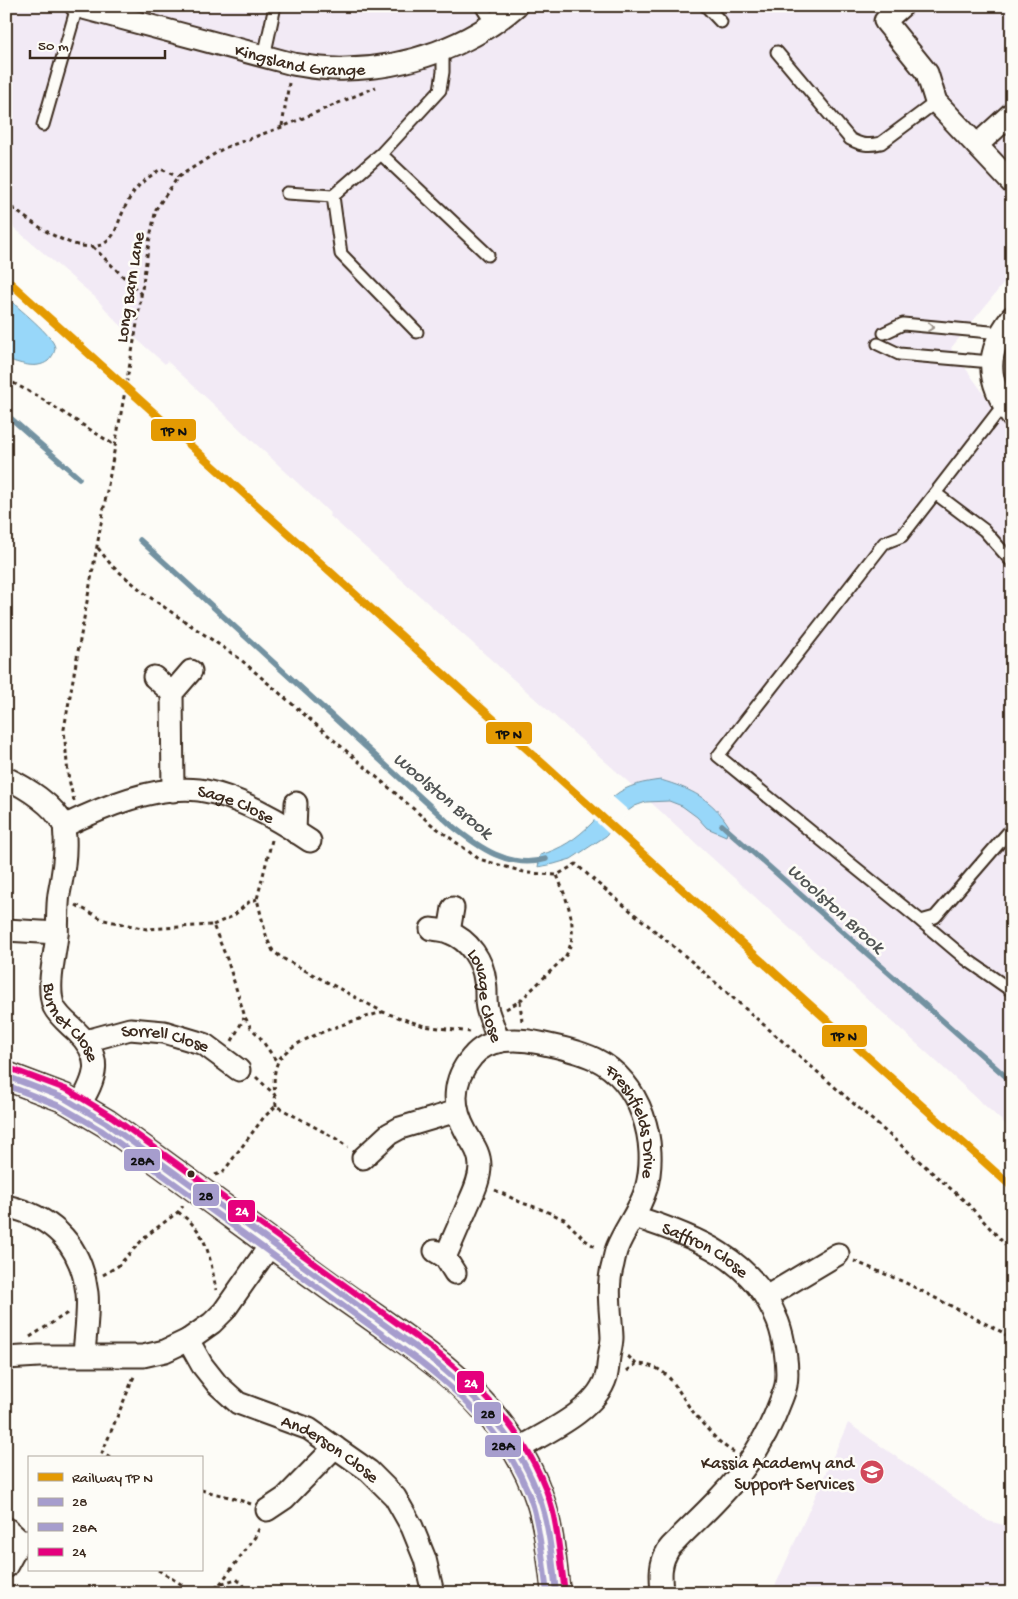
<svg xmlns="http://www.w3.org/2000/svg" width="1018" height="1599" viewBox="0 0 1018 1599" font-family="'Gochi Hand',sans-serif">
<rect width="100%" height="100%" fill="#fdfcf7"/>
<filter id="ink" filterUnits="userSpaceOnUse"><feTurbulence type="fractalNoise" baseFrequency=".02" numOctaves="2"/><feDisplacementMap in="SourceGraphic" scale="10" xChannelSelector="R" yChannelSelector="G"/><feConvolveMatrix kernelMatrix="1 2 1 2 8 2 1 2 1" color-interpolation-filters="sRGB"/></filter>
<g filter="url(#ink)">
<path fill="#f2eaf5" d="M 6,6 L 1012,6 L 1012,273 L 951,348 L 1012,433 L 1012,1130 L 625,779 L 330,516 L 331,514 L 167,361 L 165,364 L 115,320 L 95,297 L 6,221 Z
M 848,1423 L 988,1521 L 1012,1527 L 1012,1593 L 772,1593 Z"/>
<path fill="#98d7f9" stroke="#7392a1" d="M 6,297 C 16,306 55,337 55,348 C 55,353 51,358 48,361 C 36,370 19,363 6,359 Z
M 661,780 C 691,789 712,799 729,826 L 726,836 L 707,828 L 697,817 L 682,806 L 669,801 L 646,802 L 635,806 L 625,813 L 606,836 L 571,859 L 554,864 L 538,867 L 540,855 C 561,849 576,839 592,823 C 600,815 606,804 614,796 C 627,785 645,782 661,780 Z"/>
<path fill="#fdfcf7" d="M 612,796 L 629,811 L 610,835 L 593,819 Z"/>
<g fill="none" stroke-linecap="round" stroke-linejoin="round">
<path stroke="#7392a1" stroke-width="5.5" d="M 6,414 L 79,478
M 140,540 L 451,825 C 478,847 510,870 546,859
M 722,825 L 1012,1082"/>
<defs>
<path id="lane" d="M 481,6 L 492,24
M 706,6 L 721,22
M 443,49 L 443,72 L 440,90 L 381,154 L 488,255
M 777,52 L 850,139 C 861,145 869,146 881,143 L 936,102
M 264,57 L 275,6
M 43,125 L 77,7
M 381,154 L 333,196 L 341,254 L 417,332
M 287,193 L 333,196
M 884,333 L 903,324 L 1001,333
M 878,344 L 899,354 L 991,362
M 1004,404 L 902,536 L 884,543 L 718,756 L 921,921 L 935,917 L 1012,828
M 935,493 L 984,530 L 1012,562
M 921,921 L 966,959 L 1012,991"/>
<g id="street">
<path id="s1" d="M 76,6 L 293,64 C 311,67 328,70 346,69 C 407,68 470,46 516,6"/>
<path d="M 902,6 L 885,21 L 927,73 L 936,102 L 1012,183"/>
<path d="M 977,145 L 1012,113"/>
<path d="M 1012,317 C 984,353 986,381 1012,417"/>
<path d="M 154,677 L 172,693"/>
<path id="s2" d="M 6,778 C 25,787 55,805 64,826 C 65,829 64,834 65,837 C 66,857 63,874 59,894 C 57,907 58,921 57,935 C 55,956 46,987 54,1007 C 59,1017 69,1024 77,1032 C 104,1058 96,1078 79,1106"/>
<path d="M 173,791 L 172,693 L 191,671"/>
<path id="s3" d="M 64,826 C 103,807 155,785 199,790 C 236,795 280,821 310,841"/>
<path d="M 295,832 L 296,803"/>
<path id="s4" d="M 431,929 C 437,930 444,930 450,933 C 469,940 483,961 485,981 C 487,990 485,999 487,1008 C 490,1020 496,1030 498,1042"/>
<path d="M 6,930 L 57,933"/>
<path d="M 449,932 L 453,908"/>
<path id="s5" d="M 86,1041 L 130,1029 L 164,1032 L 204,1044 L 239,1070"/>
<path d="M 363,1158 L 389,1134 L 400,1128 L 457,1111"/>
<path d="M 6,1206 C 53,1217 81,1244 87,1293 C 89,1310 85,1337 84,1355"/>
<path id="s6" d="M 635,1217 C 695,1236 754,1259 778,1322 C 784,1338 789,1368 786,1385 C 785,1390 783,1395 781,1400 C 768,1436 746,1470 719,1498 C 706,1512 692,1525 679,1538 C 675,1543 669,1547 667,1552 C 659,1565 661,1579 662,1593"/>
<path d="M 435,1251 L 445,1257 L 455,1273"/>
<path id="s7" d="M 445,1257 C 452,1242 458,1227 465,1212 C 471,1197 480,1182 480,1166 C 480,1152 472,1143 466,1132 C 452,1107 452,1080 472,1057 C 488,1037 518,1038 540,1043 C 559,1047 578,1051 595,1059 C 641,1081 659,1143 646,1189 C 639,1212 625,1228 617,1248 C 615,1253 614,1259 613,1264 C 606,1287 611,1313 612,1337 C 612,1344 610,1350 609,1357 C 608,1363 608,1371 606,1377 C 596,1411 545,1433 516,1450"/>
<path d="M 766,1297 L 838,1254"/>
<path id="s8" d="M 188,1340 L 202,1365 L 217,1384 L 238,1403 L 309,1429 L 369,1471 L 395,1497 L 412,1527 L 425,1559 L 433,1593"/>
<path d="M 6,1358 L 39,1356 L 143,1356 L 165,1351 L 188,1340 L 212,1323 L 224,1311 L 271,1244"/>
<path d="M 267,1510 L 285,1498 L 335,1447"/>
<path d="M 6,1528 L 20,1541 L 29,1541"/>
<path d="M 6,1567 L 20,1541"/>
</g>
<path id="secondary" d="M 6,1076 L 64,1098 L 106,1123 C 183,1178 259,1235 335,1290 C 394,1333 459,1370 503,1430 C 519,1451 533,1478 541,1503 C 550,1532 552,1563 556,1593"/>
</defs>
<use href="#lane" stroke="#3b2a1e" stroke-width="15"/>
<use href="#street" stroke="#3b2a1e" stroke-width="25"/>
<use href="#secondary" stroke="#3b2a1e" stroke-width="31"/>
<path stroke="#3b2a1e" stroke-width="3" stroke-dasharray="4 4" stroke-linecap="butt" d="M 282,126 L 289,83
M 6,203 C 28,220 90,269 113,235 C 117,229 119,220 122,214 C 132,190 140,182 161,169 L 178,177
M 93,247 L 141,294
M 6,379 L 37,396 L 116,446
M 98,548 L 112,566 L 148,596 L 240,659 L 431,824 L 479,859 L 527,873 L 557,875 L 576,864 L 596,882 L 691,961 L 967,1203 L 1012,1252
M 74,801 L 68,775 L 64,729 L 136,330 L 149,242 L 156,209 L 178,177 L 224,148 L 282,127 L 376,87
M 272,840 L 257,899 L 267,939 L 273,951 L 282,958 L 383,1012 L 424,1026 L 470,1032
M 76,905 L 104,920 L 147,929 L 213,925 L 227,959 L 245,1017 L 251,1028 L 259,1036 L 277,1062
M 213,925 L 233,916 L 249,902 L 257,899
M 520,1001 L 522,1022
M 506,1009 L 520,1001 L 565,957 C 581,931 567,901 557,875
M 232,1041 L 244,1018
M 256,1077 L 275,1095
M 276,1106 C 275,1092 272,1077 277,1064 C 285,1039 358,1020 382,1012
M 215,1175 L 223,1172 L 264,1117 L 276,1106 L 335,1138 L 348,1147
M 495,1190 L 522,1203 L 538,1208 L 564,1219 L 585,1240 L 597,1248
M 178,1212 C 183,1216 189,1220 193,1225 C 209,1241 212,1269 216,1290
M 854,1261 L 904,1282 L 1002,1332 L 1012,1340
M 103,1275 L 118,1266 L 146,1236 L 178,1212 L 183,1206
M 30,1337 L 69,1312
M 628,1356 L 636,1364
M 627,1371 L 636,1364 C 668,1365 674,1385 690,1408 C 701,1422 719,1445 734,1452
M 110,1458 L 102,1453 L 135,1374
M 201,1490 L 233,1498 L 251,1504
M 158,1570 L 184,1586 L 185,1593
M 220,1584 L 255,1537 L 260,1527
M 209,1593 L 220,1584 L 236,1579 L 243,1584 L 248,1593"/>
<use href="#lane" stroke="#fdfcf7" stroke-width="11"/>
<use href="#street" stroke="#fdfcf7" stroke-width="21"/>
<use href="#secondary" stroke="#fdfcf7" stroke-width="28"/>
<defs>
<path id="bus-1" d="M 6,1076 L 64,1098 L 106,1123 L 425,1354 C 478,1396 526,1446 544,1513 C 551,1539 553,1566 556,1593"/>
<path id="bus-2" d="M 6,1085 L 60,1106 L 101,1130 L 419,1361 C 468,1399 514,1445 533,1506 C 541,1534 543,1564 547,1593"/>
<path id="bus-3" d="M 9,1068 L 68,1090 L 111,1116 L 430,1347 C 485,1390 535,1442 553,1512 C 559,1538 561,1565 565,1592"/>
</defs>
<use href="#bus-1" stroke="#fdfcf7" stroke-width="10"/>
<use href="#bus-2" stroke="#fdfcf7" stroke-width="10"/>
<use href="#bus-3" stroke="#fdfcf7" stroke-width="10"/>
<use href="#bus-1" stroke="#a69dcd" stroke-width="6"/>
<use href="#bus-2" stroke="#a69dcd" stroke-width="6"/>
<use href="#bus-3" stroke="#e5007d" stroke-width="6"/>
<defs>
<path id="rail-1" d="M 6,279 L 1012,1187"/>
</defs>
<use href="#rail-1" stroke="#fdfcf7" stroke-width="11"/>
<use href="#rail-1" stroke="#e49a03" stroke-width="8"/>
</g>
<defs><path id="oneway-chevron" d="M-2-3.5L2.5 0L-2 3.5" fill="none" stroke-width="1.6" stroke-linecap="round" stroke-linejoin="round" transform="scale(1.25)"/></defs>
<use stroke="#9c938a" href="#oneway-chevron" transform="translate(931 327) rotate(5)"/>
</g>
<defs>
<symbol id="school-disc" viewBox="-11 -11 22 22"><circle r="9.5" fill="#d1495b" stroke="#fdfcf7"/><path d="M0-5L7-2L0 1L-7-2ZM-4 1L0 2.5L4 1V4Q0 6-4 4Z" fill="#fff"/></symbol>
</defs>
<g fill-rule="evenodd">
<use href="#school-disc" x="858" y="1458" width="28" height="28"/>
</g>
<circle fill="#3b2a1e" stroke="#fdfcf7" stroke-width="2" cx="191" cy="1174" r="4.5"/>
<g text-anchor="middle" stroke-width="5" stroke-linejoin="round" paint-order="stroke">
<g font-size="18" fill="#3b2a1e" stroke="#fdfcf7">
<text dy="6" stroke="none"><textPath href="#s1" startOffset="231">Kingsland Grange</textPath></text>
<text transform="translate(129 287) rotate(-81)" y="6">Long Barn Lane</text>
<text dy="6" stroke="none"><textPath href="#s3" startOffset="181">Sage Close</textPath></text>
<text dy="6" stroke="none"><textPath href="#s4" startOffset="96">Lovage Close</textPath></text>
<text dy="6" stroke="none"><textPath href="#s2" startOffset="281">Burnet Close</textPath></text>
<text dy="6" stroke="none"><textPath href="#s5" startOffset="82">Sorrell Close</textPath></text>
<text dy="6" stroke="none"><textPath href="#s7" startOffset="424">Freshfields Drive</textPath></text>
<text dy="6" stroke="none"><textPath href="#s6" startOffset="78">Saffron Close</textPath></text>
<text dy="6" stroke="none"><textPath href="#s8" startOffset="185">Anderson Close</textPath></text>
</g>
<g font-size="18" fill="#3b2a1e" stroke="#fdfcf7" text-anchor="end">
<text x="854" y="1468">Kassia Academy and<tspan x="854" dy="21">Support Services</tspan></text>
</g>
<g font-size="19" font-style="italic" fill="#525555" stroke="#fdfcf7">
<text transform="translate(444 794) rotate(40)" y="7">Woolston Brook</text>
<text transform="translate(837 907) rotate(42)" y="7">Woolston Brook</text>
</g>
</g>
<g stroke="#fdfcf7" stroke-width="2">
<rect x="150" y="418" width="47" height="24" rx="5" fill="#e49a03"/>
<rect x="485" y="721" width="48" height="24" rx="5" fill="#e49a03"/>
<rect x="821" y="1024" width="47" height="24" rx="5" fill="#e49a03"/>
<rect x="123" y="1148" width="38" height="24" rx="5" fill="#a69dcd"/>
<rect x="192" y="1183" width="28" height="24" rx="5" fill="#a69dcd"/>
<rect x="227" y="1199" width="29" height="24" rx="5" fill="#e5007d"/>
<rect x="456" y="1370" width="29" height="24" rx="5" fill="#e5007d"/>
<rect x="473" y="1401" width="29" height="24" rx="5" fill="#a69dcd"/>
<rect x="484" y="1434" width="38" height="24" rx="5" fill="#a69dcd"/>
</g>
<g font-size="14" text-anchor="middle" font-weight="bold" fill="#fff">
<text x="242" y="1215">24</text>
<text x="471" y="1387">24</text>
</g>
<g font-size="14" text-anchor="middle" font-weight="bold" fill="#111">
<text x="174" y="435">TP N</text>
<text x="509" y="738">TP N</text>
<text x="844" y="1040">TP N</text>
<text x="142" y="1165">28A</text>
<text x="206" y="1200">28</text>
<text x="488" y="1418">28</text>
<text x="503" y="1450">28A</text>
</g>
<rect width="1018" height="1599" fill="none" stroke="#fdfcf7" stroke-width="25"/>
<rect x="12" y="12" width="993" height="1574" fill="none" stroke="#3b2a1e" stroke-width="2" filter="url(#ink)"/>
<rect x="28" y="1456" width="175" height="115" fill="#fdfcf7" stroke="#afa8a0"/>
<rect x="38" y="1473" width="25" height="8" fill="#e49a03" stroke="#afa8a0"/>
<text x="72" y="1482" font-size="15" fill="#3b2a1e">Railway TP N</text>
<rect x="38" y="1498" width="25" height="8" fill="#a69dcd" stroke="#afa8a0"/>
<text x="72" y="1506" font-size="15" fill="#3b2a1e">28</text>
<rect x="38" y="1523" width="25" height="8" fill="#a69dcd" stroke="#afa8a0"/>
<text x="72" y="1532" font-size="15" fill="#3b2a1e">28A</text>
<rect x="38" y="1548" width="25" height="8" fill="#e5007d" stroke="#afa8a0"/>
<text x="72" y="1556" font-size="15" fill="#3b2a1e">24</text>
<path d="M30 50v8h135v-8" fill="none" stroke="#3b2a1e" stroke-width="2.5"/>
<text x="38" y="50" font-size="15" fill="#3b2a1e" stroke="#fdfcf7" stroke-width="4" paint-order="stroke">50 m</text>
</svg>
